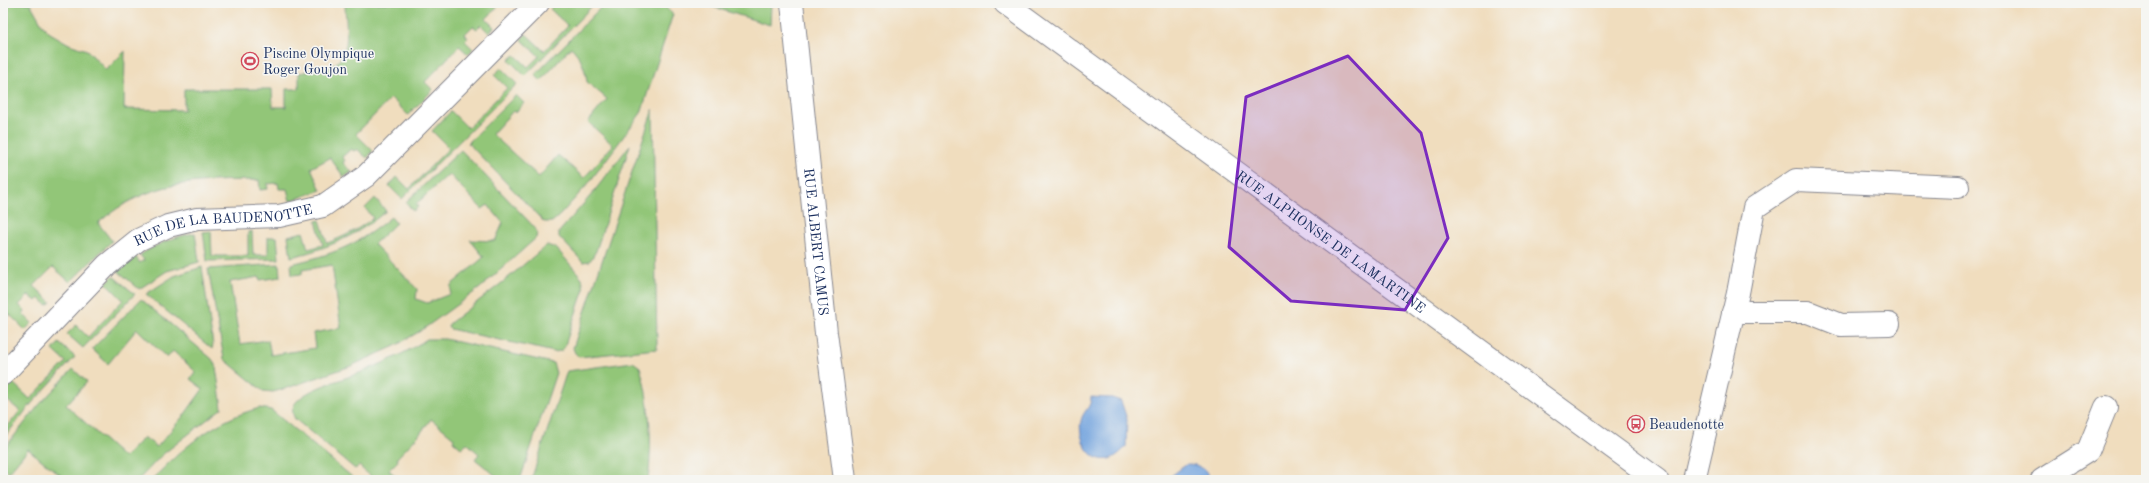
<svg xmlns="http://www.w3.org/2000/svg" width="2149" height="483" viewBox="0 0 2149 483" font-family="'Old Standard TT',serif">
<rect width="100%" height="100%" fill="#f6f6f2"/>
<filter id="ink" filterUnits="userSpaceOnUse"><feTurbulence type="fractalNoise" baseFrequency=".025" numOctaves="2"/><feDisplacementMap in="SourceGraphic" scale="8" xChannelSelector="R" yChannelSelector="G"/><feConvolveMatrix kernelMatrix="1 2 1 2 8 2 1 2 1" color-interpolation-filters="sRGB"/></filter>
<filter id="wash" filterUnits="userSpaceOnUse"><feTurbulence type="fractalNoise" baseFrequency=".012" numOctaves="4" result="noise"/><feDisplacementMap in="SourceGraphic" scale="16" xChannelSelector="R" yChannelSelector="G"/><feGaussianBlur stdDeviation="0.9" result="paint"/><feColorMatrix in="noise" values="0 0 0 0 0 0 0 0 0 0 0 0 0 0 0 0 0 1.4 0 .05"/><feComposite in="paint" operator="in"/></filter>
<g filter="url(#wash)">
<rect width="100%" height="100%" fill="#f0ddbe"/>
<path fill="#92c678" stroke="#567a6b" d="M 3,3 L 30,3 L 43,26 L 50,33 L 69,44 L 87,50 L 106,70 L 125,51 L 124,109 L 184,110 L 184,89 L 272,89 L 273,107 L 286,107 L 286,89 L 299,89 L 299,73 C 308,71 321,71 330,67 C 354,56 345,25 345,3 L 501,3 L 486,19 L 494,27 L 489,33 L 481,25 L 477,29 L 473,26 L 465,34 L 468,38 L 465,41 L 473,49 L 468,54 L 459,46 L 425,82 L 433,90 L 408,115 L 391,98 L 356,134 L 373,151 L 367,158 L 357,149 L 354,151 L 351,149 L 342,157 L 345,160 L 343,163 L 352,172 L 344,177 L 330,158 L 311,168 L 321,190 L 290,201 L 287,189 L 279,189 L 278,183 L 267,184 L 268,189 L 260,190 L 259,180 C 196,181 150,179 98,223 L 112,241 L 70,282 L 53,267 L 34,286 L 51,302 L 47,305 L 39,298 L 36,301 L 29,295 L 19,305 L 25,311 L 23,314 L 32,323 L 25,330 L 8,313 L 3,318 Z
M 556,3 L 595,3 L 525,76 L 509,60 L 515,55 L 528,67 L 539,56 L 521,39 L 526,34 L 544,51 L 568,26 L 550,9 Z
M 605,3 L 661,3 L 673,14 L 641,113 L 588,184 L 560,215 L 552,222 L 544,222 L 468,143 L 516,95 L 524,103 L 515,113 L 513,111 L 492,134 L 539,177 L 558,155 L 584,178 L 613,145 L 588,122 L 607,99 L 587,82 C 585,68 581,57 571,47 L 541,81 L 535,75 Z
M 700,3 L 771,4 L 770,25 Z
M 501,68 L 517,84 L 402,199 L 389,186 L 397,177 L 409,189 L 449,148 L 432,131 L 451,111 L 468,128 L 507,88 L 494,75 Z
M 653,109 L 657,349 L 579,357 L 575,353 L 573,348 Z
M 630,145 L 596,251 L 590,261 L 583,262 L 559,237 L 559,232 L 592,194 Z
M 461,150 L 535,228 L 537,233 L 536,238 L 480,288 L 422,330 L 395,346 L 351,366 L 284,389 L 273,392 L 263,391 L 224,359 L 208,269 L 279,264 L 280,277 L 260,280 L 259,277 L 230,282 L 240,344 L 268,340 L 271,355 L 315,348 L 313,333 L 341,328 L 332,265 L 302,270 L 302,274 L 292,275 L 291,264 C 334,254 356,246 391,217 L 396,223 L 374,244 L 417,289 L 416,299 L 427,303 L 450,294 L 451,285 L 484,257 L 470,240 L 495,241 L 503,223 L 488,205 L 482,209 L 449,174 L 416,204 L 418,207 L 413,211 L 406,202 Z
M 375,198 L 386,211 C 358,235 327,249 291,257 L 288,236 L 303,232 L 308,249 L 323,245 L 316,221 L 320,220 L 327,243 C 344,237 359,229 373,218 L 365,208 Z
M 211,231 L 212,256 L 248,256 L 248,232 L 252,231 L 253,255 L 268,255 L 268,237 L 277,237 L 279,259 L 207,261 L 203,232 Z
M 195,233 L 199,262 L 167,271 L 139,289 L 118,271 L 136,257 L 140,263 L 144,260 L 140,255 C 157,244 176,236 195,233 Z
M 547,245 L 556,248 L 582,278 L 584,289 L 564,348 L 561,351 L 554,352 L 450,329 L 448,326 L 450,323 L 503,282 Z
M 202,267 L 213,345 L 212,349 L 146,294 L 174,276 Z
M 113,276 L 135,294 L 83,348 L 67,334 L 76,325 L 88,337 L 123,300 L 106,283 Z
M 141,299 L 212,359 L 216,367 L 222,408 L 162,455 L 138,480 L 66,480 L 28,449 L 9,472 L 3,468 L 3,450 L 39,405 L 73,369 L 87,382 L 66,405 L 124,458 L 144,437 L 157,447 L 185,414 L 203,389 L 190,379 L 196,372 L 173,351 L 167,358 L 137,329 L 108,364 L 92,349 Z
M 427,339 L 445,339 L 553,363 L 556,373 L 520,480 L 501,480 L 475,459 L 479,454 L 467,443 L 461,448 L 453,441 L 454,438 L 431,419 L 419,435 L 397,458 L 398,461 L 389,470 L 400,480 L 375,480 L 359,466 L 355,469 L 295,419 C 291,412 292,406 298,400 C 311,387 342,380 359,373 C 382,364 406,353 427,339 Z
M 59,343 L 75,357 L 32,403 L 3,439 L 3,432 L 20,411 L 3,397 L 3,394 L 13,383 L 30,399 L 66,362 L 53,350 Z
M 633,362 L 640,367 C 650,400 653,445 648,480 L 531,480 L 567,371 Z
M 260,408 L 271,410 L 356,480 L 152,480 C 183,447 216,419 260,408 Z"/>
<path fill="#74a4de" stroke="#486a9e" d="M 1091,397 L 1112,398 L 1121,401 L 1127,419 L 1126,447 C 1118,455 1110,463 1097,458 C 1085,453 1078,433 1081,421 C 1083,410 1091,409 1091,397 Z
M 1187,464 C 1198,464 1208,469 1210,480 L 1168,480 L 1171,476 Z"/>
</g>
<g filter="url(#ink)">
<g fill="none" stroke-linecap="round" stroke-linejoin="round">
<defs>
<g id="minor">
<path id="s1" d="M 792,3 L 826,333 L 845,480"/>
<path id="s2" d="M 1005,3 L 1657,480"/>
<path d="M 1733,312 L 1808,312 L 1841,325 L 1889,324"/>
<path id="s3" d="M 3,374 L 107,265 L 138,240 L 168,226 L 197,219 L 279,216 L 323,206 L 366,176 L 538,3"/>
<path d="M 1694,480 L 1738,293 L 1754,208 L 1796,180 L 1958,187"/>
<path d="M 2042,480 L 2088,451 L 2106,407"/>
</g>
</defs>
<use href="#minor" stroke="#86868e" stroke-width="24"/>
<use href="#minor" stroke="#fff" stroke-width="22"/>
</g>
</g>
<path fill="#7b2cbf" fill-opacity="0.2" stroke="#7b2cbf" stroke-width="3" stroke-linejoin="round" d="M 1348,56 L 1421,133 L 1448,238 L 1405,310 L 1291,301 L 1229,247 L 1246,97 Z"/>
<defs>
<symbol id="stadium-ring" viewBox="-11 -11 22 22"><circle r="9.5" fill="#f6f6f2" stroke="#d1495b" stroke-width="1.5"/><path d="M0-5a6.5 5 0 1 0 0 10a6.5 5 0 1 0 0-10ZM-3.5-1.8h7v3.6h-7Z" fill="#d1495b"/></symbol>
<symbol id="bus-ring" viewBox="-11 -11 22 22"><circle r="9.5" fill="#f6f6f2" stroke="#d1495b" stroke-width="1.5"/><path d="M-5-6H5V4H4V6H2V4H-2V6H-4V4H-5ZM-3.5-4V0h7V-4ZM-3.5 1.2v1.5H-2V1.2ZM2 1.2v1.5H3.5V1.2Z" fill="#d1495b"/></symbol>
</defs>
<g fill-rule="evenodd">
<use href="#stadium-ring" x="240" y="51" width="20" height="20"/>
<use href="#bus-ring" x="1626" y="414" width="20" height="20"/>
</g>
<g text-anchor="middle" stroke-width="3" stroke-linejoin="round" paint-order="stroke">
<g font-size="14" fill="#1b2f5e" stroke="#f6f6f2" text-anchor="start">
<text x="263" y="58">Piscine Olympique<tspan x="263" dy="16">Roger Goujon</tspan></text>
<text x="1649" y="429">Beaudenotte</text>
</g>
<g font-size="14" fill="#1b2f5e" stroke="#f6f6f2">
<text dy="5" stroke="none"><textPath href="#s3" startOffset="278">RUE DE LA BAUDENOTTE</textPath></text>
<text dy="5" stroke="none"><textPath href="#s1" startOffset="240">RUE ALBERT CAMUS</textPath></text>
<text dy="5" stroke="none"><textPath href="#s2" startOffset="404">RUE ALPHONSE DE LAMARTINE</textPath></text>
</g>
</g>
<rect width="2149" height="483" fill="none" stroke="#f6f6f2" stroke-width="16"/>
</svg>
